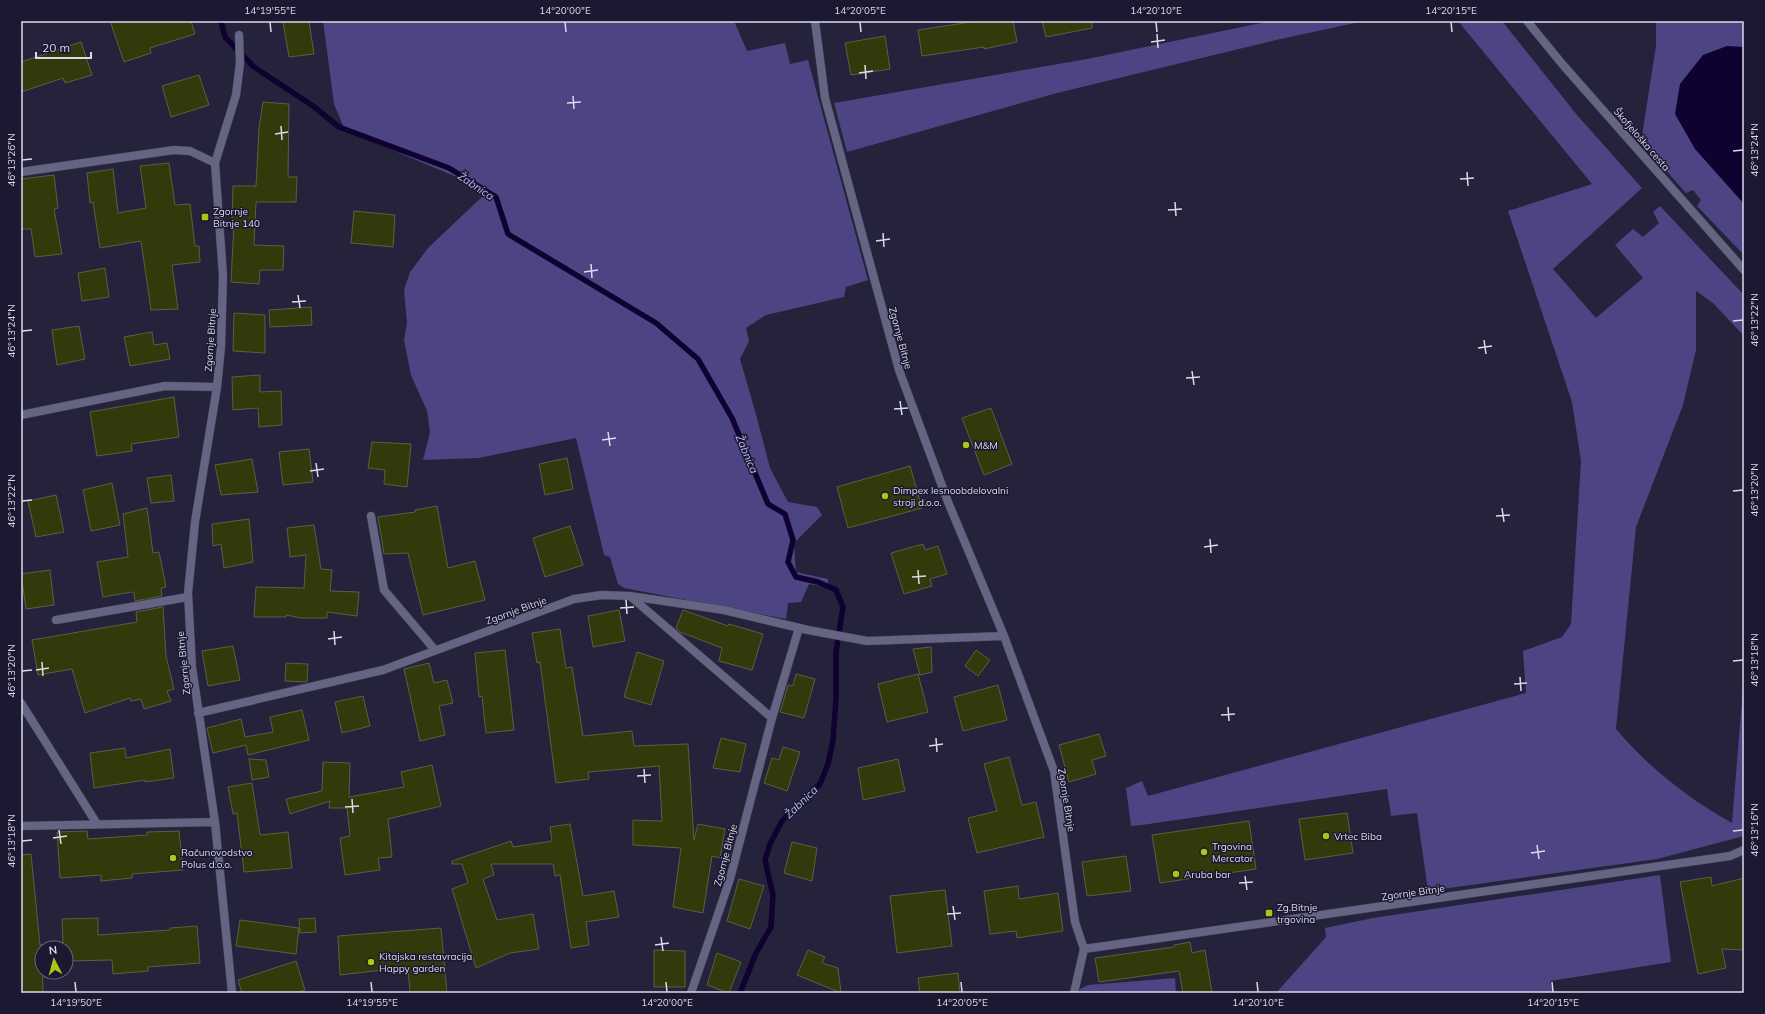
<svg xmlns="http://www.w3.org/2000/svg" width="1765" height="1014" viewBox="0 0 1765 1014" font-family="Mulish,sans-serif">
<rect width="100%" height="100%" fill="#25223b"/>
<path fill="#4d4483" d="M 323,21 L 734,21 L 747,51 L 785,43 L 790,64 L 808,60 L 868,280 L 846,287 L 844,297 L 766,315 L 746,328 L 749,341 L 740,359 L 757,418 L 770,468 L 788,502 L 817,507 L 822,515 L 794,543 L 796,572 L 828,579 L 828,587 L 809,584 L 801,602 L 788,603 L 786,619 L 624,588 L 618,584 L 610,557 L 604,555 L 576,438 L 479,458 L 423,460 L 430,432 L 427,411 L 411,375 L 404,340 L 407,323 L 404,290 L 410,272 L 428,248 L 485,194 L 461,182 L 459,178 L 345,130 L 334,104 Z
M 1271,21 L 1364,21 L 1276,40 L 1057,93 L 847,152 L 834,103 L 1087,59 Z
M 1458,21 L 1502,21 L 1577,115 L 1642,188 L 1553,269 L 1596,318 L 1643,278 L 1615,245 L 1633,229 L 1643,237 L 1659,223 L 1653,212 L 1660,206 L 1744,295 L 1744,336 L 1713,303 L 1696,291 L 1696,350 L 1683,405 L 1636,527 L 1616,729 C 1648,767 1689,799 1732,823 L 1744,675 L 1744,836 L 1657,859 L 1428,891 L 1417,813 L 1391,816 L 1387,789 L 1142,825 L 1131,826 L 1126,788 L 1142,781 L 1148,796 L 1526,693 L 1523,651 L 1562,637 L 1571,624 L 1581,461 L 1572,402 L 1508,211 L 1592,184 Z
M 1656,21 L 1744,21 L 1744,255 L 1697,206 L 1701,200 L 1693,190 L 1686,193 L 1641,142 L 1656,46 Z
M 1660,875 L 1671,962 L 1550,981 L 1553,993 L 1276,993 L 1326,937 L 1325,928 L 1373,918 Z
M 1175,978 L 1176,993 L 1079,993 L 1080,989 L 1088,985 Z"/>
<path fill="#0f0130" d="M 1727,46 L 1744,47 L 1744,204 L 1695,149 L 1675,114 L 1680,84 L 1703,55 Z"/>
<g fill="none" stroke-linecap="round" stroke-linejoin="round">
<path stroke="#0f0130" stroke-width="5.5" d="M 221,21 L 225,37 L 254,67 L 313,106 L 339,127 L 449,168 L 496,197 L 508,234 L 656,323 L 698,359 L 732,418 L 768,504 L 785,514 L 793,540 L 788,562 L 796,577 L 818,582 L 836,590 L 843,607 L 836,652 L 836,699 L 833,740 L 828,764 L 820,784 L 782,821 L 770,844 L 765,860 L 773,895 L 771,927 L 756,953 L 740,993"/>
</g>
<path fill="#323a0c" stroke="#596042" d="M 110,21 L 191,21 L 195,34 L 150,48 L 151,53 L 124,62 Z
M 283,21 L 309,21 L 314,54 L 289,57 Z
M 978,21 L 1013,21 L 1017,42 L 984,49 L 984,47 L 922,56 L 918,30 Z
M 1042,21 L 1092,21 L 1092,28 L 1046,37 Z
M 885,36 L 890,69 L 851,75 L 845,43 Z
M 81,42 L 92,75 L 65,83 L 63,78 L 21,92 L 21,62 Z
M 199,75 L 209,105 L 171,117 L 162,86 Z
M 263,102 L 289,104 L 288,177 L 297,177 L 296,202 L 256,202 L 254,245 L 284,246 L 283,270 L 260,270 L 259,284 L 231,282 L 234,223 L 232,223 L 233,186 L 256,186 L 259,128 Z
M 169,163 L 175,205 L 190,204 L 195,246 L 199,246 L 200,262 L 172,265 L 178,309 L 151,310 L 141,241 L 100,248 L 93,202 L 90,203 L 87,173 L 113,169 L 118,213 L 146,208 L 140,166 Z
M 54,175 L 58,208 L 54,209 L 62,254 L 35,257 L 31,229 L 21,229 L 21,179 Z
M 354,211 L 395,215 L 393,247 L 351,243 Z
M 105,268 L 109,297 L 82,301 L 78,273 Z
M 311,307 L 312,325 L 270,327 L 269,310 Z
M 234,313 L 265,315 L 265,353 L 233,351 Z
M 79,326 L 85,359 L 57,365 L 52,330 Z
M 152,332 L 154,345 L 167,343 L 170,359 L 130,366 L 124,337 Z
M 260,375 L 260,392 L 281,391 L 282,425 L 259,427 L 258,408 L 233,410 L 232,377 Z
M 174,397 L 179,437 L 131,444 L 132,451 L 97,456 L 90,412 Z
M 991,408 L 1012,464 L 984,475 L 962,418 Z
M 372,442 L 411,444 L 407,487 L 384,484 L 385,470 L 368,468 Z
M 309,449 L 313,482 L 283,485 L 279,452 Z
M 567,458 L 573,489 L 545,495 L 539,464 Z
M 252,459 L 258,492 L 221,495 L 215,465 Z
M 910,466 L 922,508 L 848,528 L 837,487 Z
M 171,475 L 174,501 L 151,503 L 147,478 Z
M 112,483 L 120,525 L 91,531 L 83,490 Z
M 56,495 L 64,532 L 36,537 L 28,501 Z
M 437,506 L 448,568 L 475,561 L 485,600 L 423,615 L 408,553 L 384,554 L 378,517 L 415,512 L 415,510 Z
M 147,508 L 153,553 L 159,552 L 166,587 L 161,588 L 162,596 L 135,601 L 134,593 L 132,592 L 103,597 L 97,562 L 128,557 L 123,514 Z
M 249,519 L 253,562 L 224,568 L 221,544 L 213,546 L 212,524 Z
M 314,525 L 321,569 L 332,570 L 330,591 L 359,592 L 357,616 L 327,612 L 327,618 L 301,618 L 286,615 L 286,617 L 254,617 L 256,587 L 304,588 L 306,555 L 290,557 L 287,528 Z
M 570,526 L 583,565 L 545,577 L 533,538 Z
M 923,544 L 925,550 L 938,546 L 947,574 L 930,579 L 932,586 L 904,594 L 891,553 Z
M 50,570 L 54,605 L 26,609 L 21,574 Z
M 163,607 L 166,656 L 174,689 L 167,691 L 171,701 L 144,709 L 141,699 L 131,701 L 130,698 L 85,713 L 72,669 L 38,675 L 32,640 L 137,622 L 136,612 Z
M 619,610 L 625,641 L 593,647 L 588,616 Z
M 683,610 L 728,626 L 729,624 L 763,634 L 752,670 L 719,661 L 722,648 L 680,632 L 676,628 Z
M 560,629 L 566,668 L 572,667 L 583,736 L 632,731 L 634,746 L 688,744 L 694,840 L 698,824 L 725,829 L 720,858 L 712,856 L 703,913 L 673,907 L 681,848 L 633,845 L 633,820 L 662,821 L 659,766 L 588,772 L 589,779 L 556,783 L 540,662 L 537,663 L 532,633 Z
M 233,646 L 240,680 L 208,686 L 202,651 Z
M 931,647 L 932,672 L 920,675 L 913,649 Z
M 505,650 L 514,730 L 486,733 L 482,696 L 479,697 L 475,653 Z
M 976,650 L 990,660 L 978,676 L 965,666 Z
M 637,652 L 664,661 L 651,705 L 624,697 Z
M 286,663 L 308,664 L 307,682 L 285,681 Z
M 429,663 L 434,683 L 447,680 L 453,703 L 439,706 L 445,735 L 420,741 L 404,669 Z
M 796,674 L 815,679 L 804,718 L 780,712 L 788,685 L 793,686 Z
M 918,674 L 928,712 L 887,722 L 878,684 Z
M 998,685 L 1007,720 L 963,731 L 954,697 Z
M 363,696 L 370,726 L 342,733 L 335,702 Z
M 302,710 L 309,740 L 248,755 L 246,745 L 213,753 L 207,728 L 241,719 L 245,737 L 273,732 L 270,717 Z
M 1099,734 L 1106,756 L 1092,760 L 1096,774 L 1069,782 L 1059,745 Z
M 721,738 L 746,744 L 740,772 L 713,768 Z
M 783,747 L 800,752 L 787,791 L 764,783 L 772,758 L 779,760 Z
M 125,748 L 126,758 L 170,749 L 174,778 L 145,782 L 145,780 L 94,788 L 90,753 Z
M 1009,757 L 1022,805 L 1036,802 L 1044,837 L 977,853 L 968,818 L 997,811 L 984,764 Z
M 249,759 L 266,760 L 269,777 L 252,780 Z
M 898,759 L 905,791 L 863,800 L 858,768 Z
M 323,762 L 350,763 L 349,797 L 404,787 L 401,772 L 432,765 L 441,806 L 388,819 L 392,857 L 378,858 L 380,870 L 345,875 L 340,838 L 350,836 L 347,808 L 329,808 L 330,801 L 290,814 L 286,799 L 322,791 Z
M 252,783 L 260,835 L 288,832 L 292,868 L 244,872 L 237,813 L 233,814 L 228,787 Z
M 1347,813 L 1353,853 L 1305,860 L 1299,819 Z
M 1249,821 L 1256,869 L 1160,883 L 1152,835 Z
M 570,824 L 583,896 L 614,891 L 619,917 L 586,922 L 589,945 L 571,948 L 560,875 L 555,876 L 553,864 L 491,864 L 494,875 L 483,879 L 497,920 L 533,914 L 539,949 L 510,953 L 476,968 L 452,889 L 468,883 L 462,864 L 452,864 L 452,861 L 511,841 L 513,847 L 552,841 L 550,827 Z
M 87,831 L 88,839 L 147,835 L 147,832 L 179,831 L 183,870 L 132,874 L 132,878 L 101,881 L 101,875 L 60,878 L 57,832 Z
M 792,842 L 817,848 L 812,881 L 784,873 Z
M 31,854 L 40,945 L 63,943 L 62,919 L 98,918 L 98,935 L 170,930 L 170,928 L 197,926 L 200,963 L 148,967 L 148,971 L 113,974 L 112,960 L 66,961 L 66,948 L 42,948 L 43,993 L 21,993 L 21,855 Z
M 1126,856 L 1131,891 L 1087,896 L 1082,862 Z
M 1711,877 L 1712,886 L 1744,878 L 1744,950 L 1722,949 L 1726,968 L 1698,974 L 1680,882 Z
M 739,879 L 764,886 L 750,929 L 727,921 Z
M 1018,886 L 1019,899 L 1058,893 L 1063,931 L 1017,938 L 1016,931 L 990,934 L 984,891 Z
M 945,890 L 952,946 L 897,953 L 890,896 Z
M 315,918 L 316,932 L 300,933 L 299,919 Z
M 240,920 L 299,928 L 296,954 L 236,946 Z
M 441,928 L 447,993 L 410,993 L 408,967 L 340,975 L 338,936 Z
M 1190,942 L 1192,953 L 1205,950 L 1212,993 L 1183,993 L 1179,971 L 1099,982 L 1095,958 L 1174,947 L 1174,945 Z
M 654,950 L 685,951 L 685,987 L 654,987 Z
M 808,950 L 825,957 L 822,963 L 838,968 L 841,993 L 797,975 Z
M 717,953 L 741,962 L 729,993 L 707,985 Z
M 296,961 L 305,990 L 295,993 L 242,993 L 238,980 Z
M 958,973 L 960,993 L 920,993 L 918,978 Z"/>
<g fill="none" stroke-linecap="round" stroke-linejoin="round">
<defs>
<path id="service" d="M 371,516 L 384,590 L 435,650
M 56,620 L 188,597"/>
<path id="minor" d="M 815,21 L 825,98 L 899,370 L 948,502 L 1004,636 L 1054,771 L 1075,922 L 1084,949
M 215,163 L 236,95 L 240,63 L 239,35
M 21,172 L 174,150 L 190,151 L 215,163 L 223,276 L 221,347 L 217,387 L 195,522 L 188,593 L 192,667 L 215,822 L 232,993
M 21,415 L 165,386 L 217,387
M 630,596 L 772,718
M 21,703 L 97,824
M 198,713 L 383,670 L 574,599 L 602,595 L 630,596 L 724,610 L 808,630 L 867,641 L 1004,636
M 21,826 L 215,822
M 691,993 L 730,879 L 772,718 L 799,628
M 1074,993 L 1084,949 L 1730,856 L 1744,850"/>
<path id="tertiary" d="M 1527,21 L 1563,65 L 1744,270"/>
</defs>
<use href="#service" stroke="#423f57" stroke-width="9"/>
<use href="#minor" stroke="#423f57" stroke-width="9"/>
<use href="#tertiary" stroke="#423f57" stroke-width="9"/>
<use href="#service" stroke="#666483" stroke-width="8"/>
<use href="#minor" stroke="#666483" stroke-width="8"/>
<use href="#tertiary" stroke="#666483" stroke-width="8"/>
</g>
<path fill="none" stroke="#dbdaeb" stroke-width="1.5" d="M 270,22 L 271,32M 565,22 L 566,32M 860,22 L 861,32M 1156,22 L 1157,32M 1451,22 L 1452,32M 1157,34 L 1158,48M 1151,42 L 1165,40M 865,65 L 866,79M 859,73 L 873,71M 573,96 L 574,109M 567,103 L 581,102M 281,126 L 282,140M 275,134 L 288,132M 1733,151 L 1743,150M 22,160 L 32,159M 1467,172 L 1468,186M 1460,179 L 1474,178M 1175,202 L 1176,216M 1168,210 L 1182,209M 883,233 L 884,247M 876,241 L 890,239M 591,264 L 592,278M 584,272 L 598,270M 298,295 L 300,308M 292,302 L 306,301M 1733,321 L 1743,320M 22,331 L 32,330M 1484,340 L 1486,354M 1478,348 L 1492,346M 1192,371 L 1194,385M 1186,378 L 1200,377M 900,401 L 902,415M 894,409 L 908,408M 608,432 L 610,446M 602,440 L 616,438M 316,463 L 318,477M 310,471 L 324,469M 1733,491 L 1743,490M 22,501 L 32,500M 1502,508 L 1504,522M 1496,516 L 1510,515M 1210,539 L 1211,553M 1204,547 L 1218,545M 918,570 L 919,584M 912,577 L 926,576M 626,600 L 627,614M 620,608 L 634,607M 334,631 L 335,645M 328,639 L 342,637M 1733,661 L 1743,660M 42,662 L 43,676M 36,670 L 49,668M 22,671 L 32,670M 1520,677 L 1521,691M 1514,684 L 1527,683M 1228,707 L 1229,721M 1221,715 L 1235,714M 936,738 L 937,752M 929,746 L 943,744M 644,769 L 645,783M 637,776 L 651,775M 352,799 L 353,813M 345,807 L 359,806M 59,830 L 61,844M 1733,831 L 1743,830M 53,838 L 67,836M 22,841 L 32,840M 1537,845 L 1539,859M 1531,853 L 1545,851M 1245,876 L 1247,890M 1239,883 L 1253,882M 953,906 L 955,920M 947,914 L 961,913M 661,937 L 663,951M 655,945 L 669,943M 75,982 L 76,992M 371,982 L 372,992M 666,982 L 667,992M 961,982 L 962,992M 1257,982 L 1258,992M 1552,982 L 1553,992"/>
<g fill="#acc611" stroke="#1b1831" stroke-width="1.5">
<rect x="201" y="213" width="8" height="8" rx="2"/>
<circle cx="966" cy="445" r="4"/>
<circle cx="885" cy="496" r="4"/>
<circle cx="1326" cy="836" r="4"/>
<circle cx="1204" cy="852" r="4"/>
<circle cx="173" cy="858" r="4"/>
<circle cx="1176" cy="874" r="4"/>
<rect x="1265" y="909" width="8" height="8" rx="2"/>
<circle cx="371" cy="962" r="4"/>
</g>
<g text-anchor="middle" stroke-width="3" stroke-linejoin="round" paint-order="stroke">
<g font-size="10" fill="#dbdaeb" stroke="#1b1831">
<text transform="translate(1642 139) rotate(49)" y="4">Škofjeloška cesta</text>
<text transform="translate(901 338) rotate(75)" y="4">Zgornje Bitnje</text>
<text transform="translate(210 340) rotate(-86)" y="4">Zgornje Bitnje</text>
<text transform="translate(516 610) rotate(-20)" y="4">Zgornje Bitnje</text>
<text transform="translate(183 663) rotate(-96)" y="4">Zgornje Bitnje</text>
<text transform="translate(1067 800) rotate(81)" y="4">Zgornje Bitnje</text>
<text transform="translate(725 855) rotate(-75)" y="4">Zgornje Bitnje</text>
<text transform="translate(1413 892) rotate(-8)" y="4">Zgornje Bitnje</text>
</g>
<g font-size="10" fill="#dbdaeb" stroke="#1b1831" text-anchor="start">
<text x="213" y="215">Zgornje<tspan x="213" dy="12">Bitnje 140</tspan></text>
<text x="974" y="449">M&amp;M</text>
<text x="893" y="494">Dimpex lesnoobdelovalni<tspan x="893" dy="12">stroji d.o.o.</tspan></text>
<text x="1334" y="840">Vrtec Biba</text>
<text x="1212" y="850">Trgovina<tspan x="1212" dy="12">Mercator</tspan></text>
<text x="181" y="856">Računovodstvo<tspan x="181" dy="12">Polus d.o.o.</tspan></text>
<text x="1184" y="878">Aruba bar</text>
<text x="1277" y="911">Zg.Bitnje<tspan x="1277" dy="12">trgovina</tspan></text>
<text x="379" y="960">Kitajska restavracija<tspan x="379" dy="12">Happy garden</tspan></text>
</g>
<g font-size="11" font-style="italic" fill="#bcb8f4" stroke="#1b1831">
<text transform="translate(476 186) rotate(34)" y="4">Žabnica</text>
<text transform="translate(747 454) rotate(67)" y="4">Žabnica</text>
<text transform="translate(801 802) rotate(-44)" y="4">Žabnica</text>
</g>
</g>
<rect width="1765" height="1014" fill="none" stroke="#1b1831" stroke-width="44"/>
<g transform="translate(54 960) rotate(354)"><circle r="19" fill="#1b1831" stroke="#68667b"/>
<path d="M0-3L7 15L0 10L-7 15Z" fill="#acc611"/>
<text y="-6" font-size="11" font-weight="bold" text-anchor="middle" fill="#dbdaeb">N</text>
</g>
<path d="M36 52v6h55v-6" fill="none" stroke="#dbdaeb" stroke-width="2"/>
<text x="42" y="52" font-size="12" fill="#dbdaeb" stroke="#1b1831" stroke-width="3" paint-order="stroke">20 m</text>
<rect x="22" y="22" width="1721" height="970" fill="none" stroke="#dbdaeb" stroke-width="1.5"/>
<g font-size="10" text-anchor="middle" fill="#dbdaeb">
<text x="270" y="14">14°19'55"E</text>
<text x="565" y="14">14°20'00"E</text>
<text x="860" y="14">14°20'05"E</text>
<text x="1156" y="14">14°20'10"E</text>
<text x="1451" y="14">14°20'15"E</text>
<text transform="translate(1754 150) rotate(-90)" y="4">46°13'24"N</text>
<text transform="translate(11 160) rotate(-90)" y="4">46°13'26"N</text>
<text transform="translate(1754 320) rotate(-90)" y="4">46°13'22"N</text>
<text transform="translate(11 331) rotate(-90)" y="4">46°13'24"N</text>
<text transform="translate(1754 490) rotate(-90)" y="4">46°13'20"N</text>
<text transform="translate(11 501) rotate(-90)" y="4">46°13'22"N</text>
<text transform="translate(1754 660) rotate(-90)" y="4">46°13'18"N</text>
<text transform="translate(11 671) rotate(-90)" y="4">46°13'20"N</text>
<text transform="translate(1754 830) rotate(-90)" y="4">46°13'16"N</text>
<text transform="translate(11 841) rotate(-90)" y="4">46°13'18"N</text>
<text x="76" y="1006">14°19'50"E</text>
<text x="372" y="1006">14°19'55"E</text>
<text x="667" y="1006">14°20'00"E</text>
<text x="962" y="1006">14°20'05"E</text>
<text x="1258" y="1006">14°20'10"E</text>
<text x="1553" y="1006">14°20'15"E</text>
</g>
</svg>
